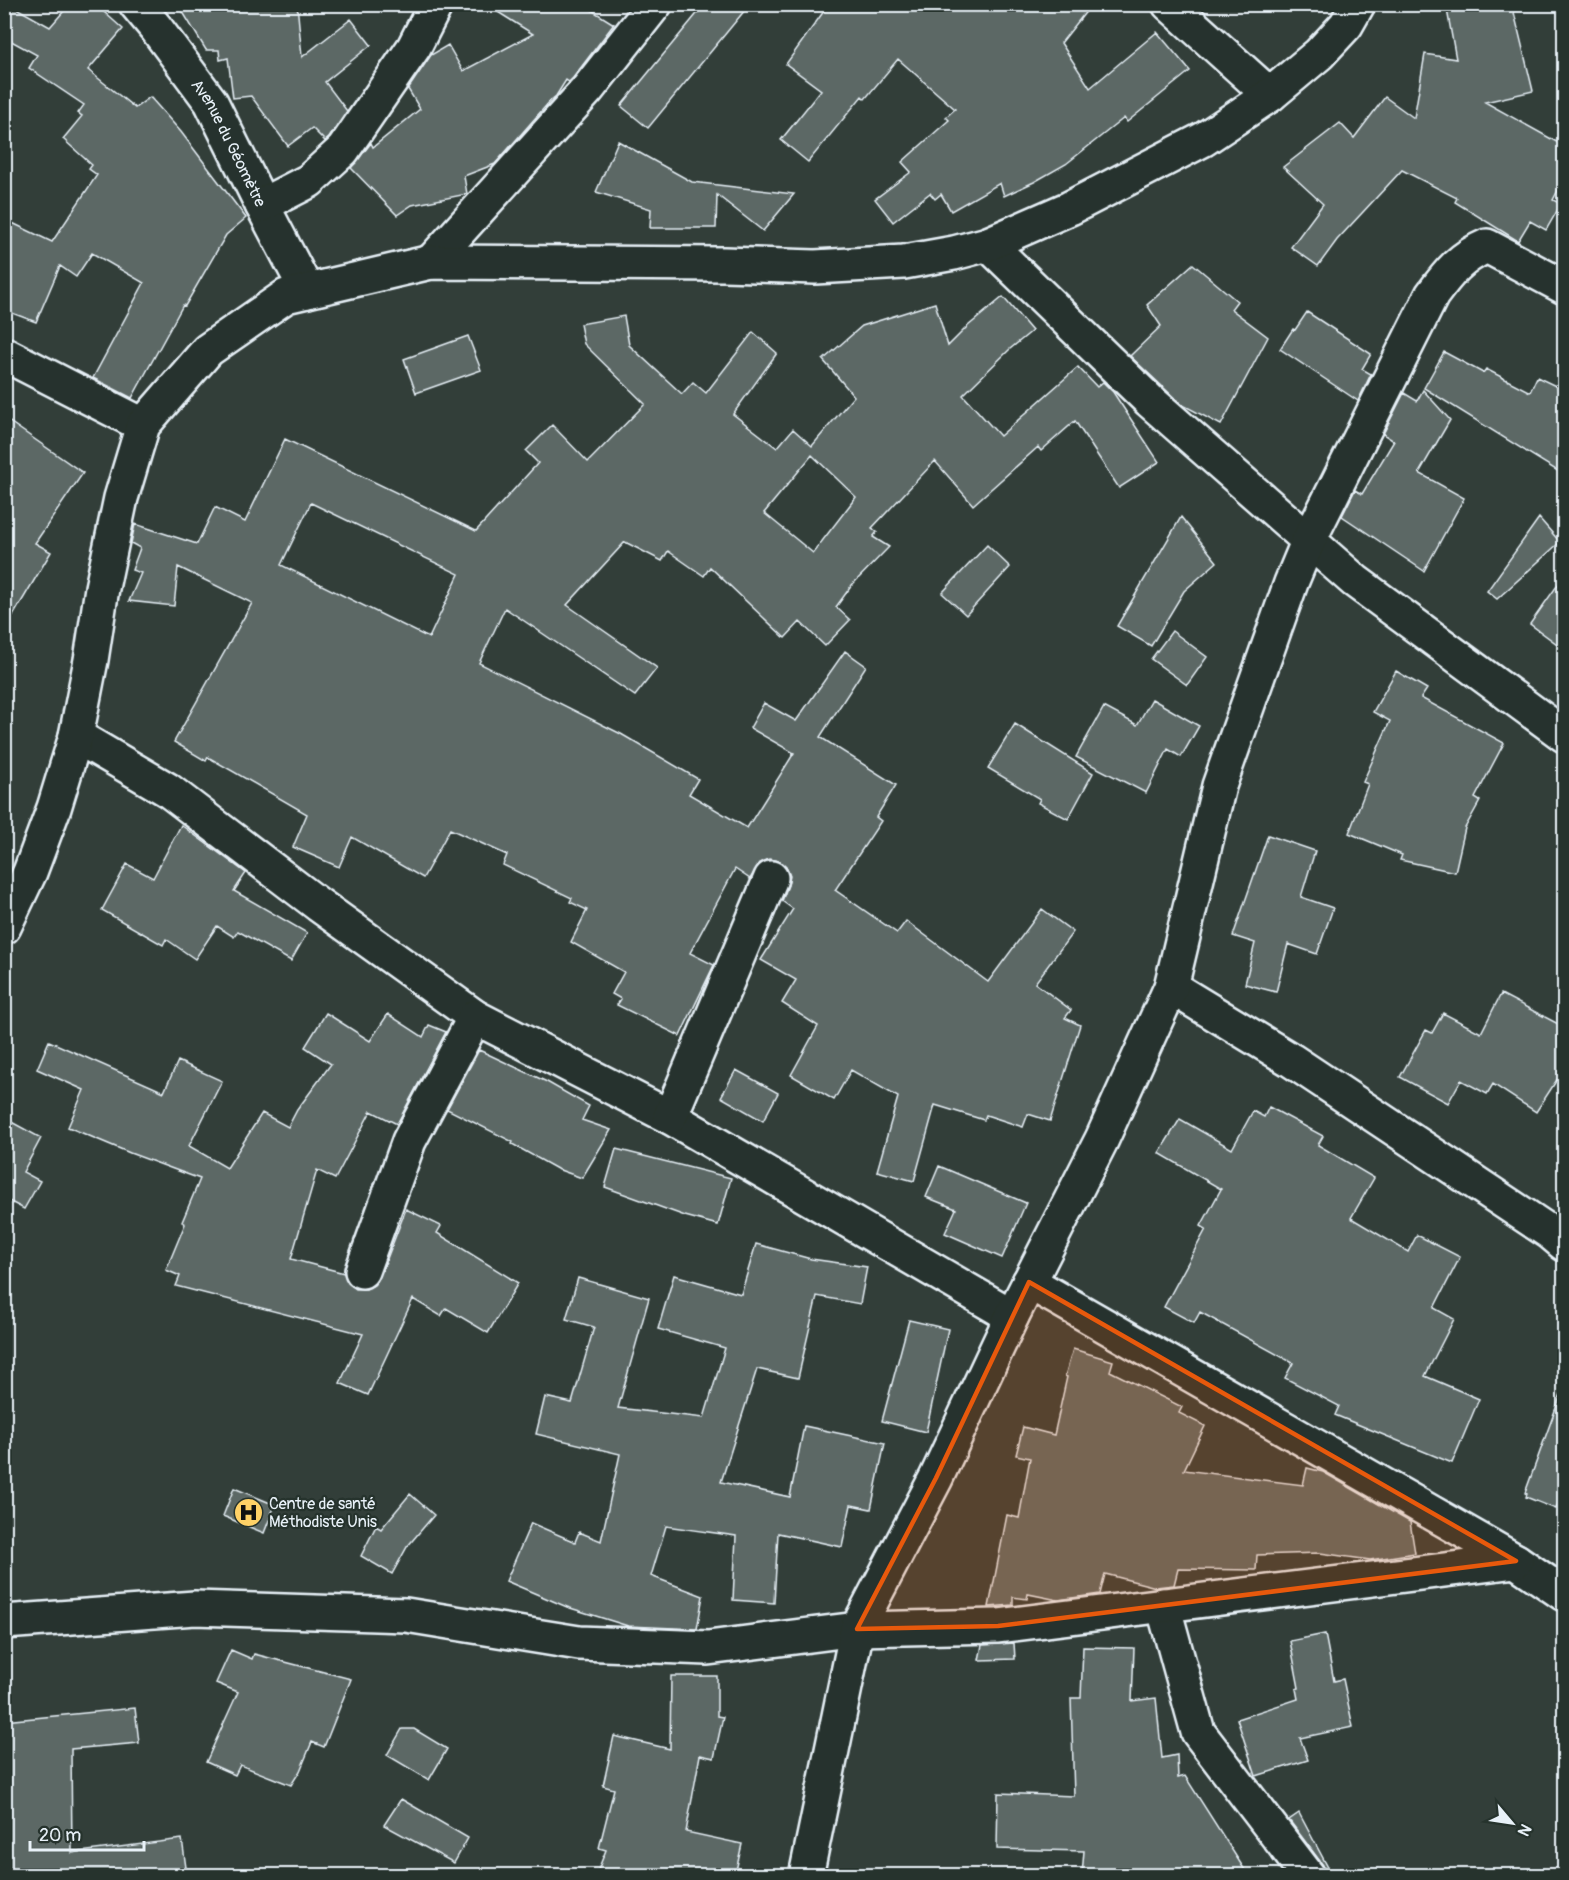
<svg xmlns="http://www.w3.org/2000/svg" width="1569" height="1880" viewBox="0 0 1569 1880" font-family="Pangolin,sans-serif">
<rect width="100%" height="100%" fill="#323e39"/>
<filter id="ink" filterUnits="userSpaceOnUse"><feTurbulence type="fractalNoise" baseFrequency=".0167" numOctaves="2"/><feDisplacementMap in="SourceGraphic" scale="12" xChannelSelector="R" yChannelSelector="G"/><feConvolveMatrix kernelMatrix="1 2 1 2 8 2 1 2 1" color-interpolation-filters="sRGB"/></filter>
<g filter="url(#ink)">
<path fill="#5c6865" stroke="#e8f1f8" stroke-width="1.5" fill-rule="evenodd" d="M 4,4 L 9,4 L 50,27 L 70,4 L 95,4 L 123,29 L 88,70 L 135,108 L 150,97 L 181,132 L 246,218 L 226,235 L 185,306 L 183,305 L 132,398 L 93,378 L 144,283 L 92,253 L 76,277 L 60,266 L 36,322 L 4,310 L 4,219 L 52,242 L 97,175 L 89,169 L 92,165 L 63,139 L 82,116 L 78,113 L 84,105 L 29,68 L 37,55 L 4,37 Z
M 178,4 L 297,4 L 302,57 L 351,19 L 371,45 L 325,82 L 347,111 L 329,138 L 325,141 L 312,128 L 288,146 L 251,96 L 233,98 L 228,58 L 220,60 L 219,50 L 206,50 Z
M 485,4 L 582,4 L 614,24 L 573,78 L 569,82 L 566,80 L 556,96 L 551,100 L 495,164 L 464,176 L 467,194 L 412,205 L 397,215 L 351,168 L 371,143 L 373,147 L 420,109 L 408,89 L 431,55 L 448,45 L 463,71 L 533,34 Z
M 705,4 L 750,4 L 648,128 L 621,106 Z
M 829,4 L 1092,4 L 1061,43 L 1090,88 L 1157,32 L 1190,71 L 1127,122 L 1124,118 L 1066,164 L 1034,182 L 1004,196 L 1000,183 L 951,211 L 941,194 L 935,199 L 930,193 L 893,222 L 875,199 L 911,172 L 902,162 L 949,120 L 946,117 L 955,109 L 898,59 L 865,99 L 862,96 L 808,162 L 781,140 L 821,90 L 786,64 Z
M 1446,4 L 1512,4 L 1533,91 L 1485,102 L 1564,146 L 1564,179 L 1553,200 L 1561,204 L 1546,230 L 1530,221 L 1518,241 L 1455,202 L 1457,198 L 1402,170 L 1337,240 L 1318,266 L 1291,247 L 1323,204 L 1283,167 L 1340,123 L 1354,138 L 1385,97 L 1414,118 L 1425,54 L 1456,59 Z
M 618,141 L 692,182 L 794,194 L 763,231 L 717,195 L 716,228 L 650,228 L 651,209 L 596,192 Z
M 1193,264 L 1237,301 L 1231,309 L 1268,337 L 1221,425 L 1181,404 L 1130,356 L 1161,326 L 1147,305 Z
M 1003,297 L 1032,331 L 1010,349 L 963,395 L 1000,436 L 1078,367 L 1097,387 L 1103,382 L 1113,392 L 1159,462 L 1119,488 L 1075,421 L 1041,451 L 1038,447 L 973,505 L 935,461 L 872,528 L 877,532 L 873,537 L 889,547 L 852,585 L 836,607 L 850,620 L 825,646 L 800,622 L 785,638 L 710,567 L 704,576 L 668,551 L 662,561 L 625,542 L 567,605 L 657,668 L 635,696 L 505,608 L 479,663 L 621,734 L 698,779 L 689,794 L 747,828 L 794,753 L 750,728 L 764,703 L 796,721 L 845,651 L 866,666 L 820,737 L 896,785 L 876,817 L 881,821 L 835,890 L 897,933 L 906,921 L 988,982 L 1042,909 L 1073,932 L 1035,983 L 1071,1010 L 1065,1018 L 1080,1025 L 1050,1121 L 1028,1114 L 1023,1127 L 986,1115 L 984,1120 L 935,1105 L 914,1181 L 877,1171 L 898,1097 L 851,1070 L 834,1100 L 791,1075 L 818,1026 L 782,1003 L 796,980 L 761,960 L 793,909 L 782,901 L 788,885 L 790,876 L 786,867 L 779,861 L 769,859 L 760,863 L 750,879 L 735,869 L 690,953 L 714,965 L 680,1036 L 617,1005 L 621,999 L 612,994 L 624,972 L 571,942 L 587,910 L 570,902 L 572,898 L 503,865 L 507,855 L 450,829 L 423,878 L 352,837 L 339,867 L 293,847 L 307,814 L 208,757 L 206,761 L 174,742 L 252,603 L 178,567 L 174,606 L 129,601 L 141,573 L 132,570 L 140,548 L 131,543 L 135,524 L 197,544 L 215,507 L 245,522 L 285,439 L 476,531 L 538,463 L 526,451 L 552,425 L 588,462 L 645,404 L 584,344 L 580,324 L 624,316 L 629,345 L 682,394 L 693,382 L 706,393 L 753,332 L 777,353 L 733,414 L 777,448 L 793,429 L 812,446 L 854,396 L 823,360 L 862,326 L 935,303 L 948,346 L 968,326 ZM 812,455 L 856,497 L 813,553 L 764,513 ZM 311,503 L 459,574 L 429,638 L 281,565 Z
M 1307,312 L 1371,354 L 1362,369 L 1371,374 L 1358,401 L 1280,349 L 1293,329 L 1295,330 Z
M 468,336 L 481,370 L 416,393 L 404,359 Z
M 1444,352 L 1483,373 L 1486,369 L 1530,392 L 1537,377 L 1564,390 L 1564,475 L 1424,388 Z
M 1423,390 L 1450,420 L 1419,473 L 1464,498 L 1424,571 L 1342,516 L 1355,490 L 1362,494 L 1394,441 L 1383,434 L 1404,393 L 1417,401 Z
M 4,418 L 83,473 L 35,543 L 51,552 L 4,631 Z
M 1181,517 L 1217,562 L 1184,591 L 1151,646 L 1117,626 Z
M 1539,518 L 1560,542 L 1497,599 L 1487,591 Z
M 987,545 L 1010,567 L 966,615 L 942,593 Z
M 1564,576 L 1564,649 L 1530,624 Z
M 1172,631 L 1207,657 L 1187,685 L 1151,659 Z
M 1396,671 L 1427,689 L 1421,698 L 1504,743 L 1475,798 L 1480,801 L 1465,828 L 1455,872 L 1400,860 L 1402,855 L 1349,833 L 1368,784 L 1363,782 L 1390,721 L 1373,712 Z
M 1152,699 L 1199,726 L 1181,757 L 1168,749 L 1146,793 L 1076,757 L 1104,707 L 1137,725 Z
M 1015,724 L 1093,773 L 1068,819 L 1038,803 L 1040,799 L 988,768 Z
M 181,825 L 246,873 L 234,891 L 307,933 L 291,961 L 238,931 L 234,937 L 217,926 L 195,959 L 166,939 L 163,945 L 102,910 L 127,864 L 153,878 Z
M 1268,835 L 1315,851 L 1301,897 L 1333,908 L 1317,954 L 1288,944 L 1276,992 L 1245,984 L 1255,943 L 1233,936 Z
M 1501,994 L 1564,1027 L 1564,1069 L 1536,1112 L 1493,1084 L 1487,1094 L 1461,1080 L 1448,1103 L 1400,1077 L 1426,1030 L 1432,1033 L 1443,1013 L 1481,1033 Z
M 326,1013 L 370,1041 L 388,1014 L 423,1037 L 429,1025 L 446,1032 L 397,1124 L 371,1111 L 335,1179 L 317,1170 L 291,1259 L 344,1273 L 348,1283 L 356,1289 L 366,1289 L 374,1285 L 380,1277 L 406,1209 L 441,1226 L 437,1233 L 518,1283 L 488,1333 L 446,1308 L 441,1316 L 413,1299 L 368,1395 L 340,1383 L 363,1334 L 176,1286 L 180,1276 L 166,1270 L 185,1224 L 182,1222 L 200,1179 L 130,1153 L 68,1127 L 84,1090 L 37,1069 L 49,1041 L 164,1092 L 178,1061 L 222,1081 L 189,1146 L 227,1168 L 262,1113 L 288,1127 L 297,1110 L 331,1064 L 305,1047 Z
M 479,1050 L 547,1082 L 589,1106 L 582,1120 L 611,1130 L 582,1178 L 557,1169 L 512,1144 L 513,1142 L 447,1109 Z
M 736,1070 L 778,1093 L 763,1121 L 721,1097 Z
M 1269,1107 L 1323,1136 L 1318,1145 L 1374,1178 L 1351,1218 L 1408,1252 L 1417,1235 L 1460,1257 L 1434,1308 L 1454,1319 L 1425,1376 L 1479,1399 L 1452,1463 L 1335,1415 L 1339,1406 L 1285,1378 L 1293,1363 L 1200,1312 L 1194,1323 L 1164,1307 L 1206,1229 L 1201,1226 L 1221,1189 L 1159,1153 L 1180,1119 L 1232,1149 L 1253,1111 L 1264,1117 Z
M 4,1118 L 41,1138 L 23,1172 L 40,1181 L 24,1209 L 7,1200 L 4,1204 Z
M 616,1149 L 731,1178 L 718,1225 L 685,1216 L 605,1187 Z
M 939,1166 L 1026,1203 L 1002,1258 L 945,1233 L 956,1209 L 926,1197 Z
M 756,1244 L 811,1259 L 867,1267 L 860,1304 L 817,1296 L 798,1378 L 757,1369 L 721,1482 L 790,1497 L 804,1426 L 885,1443 L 871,1509 L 851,1505 L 842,1547 L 778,1533 L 774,1603 L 733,1600 L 736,1536 L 666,1526 L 651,1576 L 703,1596 L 697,1629 L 628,1626 L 567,1607 L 506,1581 L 531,1523 L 575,1542 L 579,1532 L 601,1541 L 620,1454 L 536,1434 L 545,1397 L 572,1403 L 594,1327 L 566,1319 L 578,1278 L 649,1298 L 618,1408 L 704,1418 L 725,1348 L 658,1329 L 674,1275 L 741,1294 Z
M 909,1320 L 948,1329 L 926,1432 L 882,1421 Z
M 1073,1349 L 1113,1361 L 1110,1371 L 1182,1407 L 1179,1413 L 1205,1426 L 1184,1470 L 1303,1485 L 1307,1468 L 1323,1472 L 1410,1522 L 1415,1553 L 1370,1560 L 1320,1553 L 1257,1555 L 1256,1570 L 1178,1569 L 1174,1585 L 1156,1587 L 1105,1574 L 1100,1594 L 1058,1600 L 1028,1594 L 1027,1599 L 1013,1597 L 1013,1605 L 989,1607 L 1007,1515 L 1019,1518 L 1030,1458 L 1016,1455 L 1023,1427 L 1054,1435 L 1067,1377 L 1065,1376 Z
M 1561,1394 L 1564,1395 L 1564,1486 L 1556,1509 L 1526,1497 L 1527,1494 L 1525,1493 Z
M 234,1488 L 275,1505 L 264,1533 L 223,1516 Z
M 410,1494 L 434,1515 L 407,1547 L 392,1574 L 361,1556 L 376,1526 L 381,1529 Z
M 1325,1634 L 1334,1681 L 1343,1679 L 1353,1727 L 1300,1738 L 1308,1760 L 1256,1776 L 1237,1719 L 1298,1699 L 1296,1689 L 1299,1688 L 1290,1641 Z
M 1014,1643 L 1015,1659 L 979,1660 L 982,1645 Z
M 1083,1647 L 1134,1648 L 1132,1701 L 1156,1698 L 1162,1758 L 1177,1755 L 1178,1778 L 1185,1776 L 1248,1875 L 1082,1875 L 1084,1851 L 997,1849 L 998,1793 L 1074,1796 L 1071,1698 L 1081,1698 Z
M 231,1650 L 252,1659 L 254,1654 L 351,1679 L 324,1747 L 312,1742 L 300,1771 L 291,1785 L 240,1765 L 235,1775 L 206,1762 L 238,1692 L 216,1683 Z
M 671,1676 L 717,1676 L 717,1716 L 723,1717 L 714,1758 L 700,1755 L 686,1832 L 742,1844 L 735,1875 L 596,1875 L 606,1850 L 599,1848 L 614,1789 L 603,1786 L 614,1736 L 670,1749 Z
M 135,1708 L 139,1743 L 71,1749 L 72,1853 L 182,1839 L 187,1875 L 4,1875 L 4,1721 Z
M 402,1729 L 414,1729 L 447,1749 L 429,1780 L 387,1755 Z
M 401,1799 L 468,1838 L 454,1863 L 384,1825 Z
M 1299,1813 L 1332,1875 L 1326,1875 L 1323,1865 L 1289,1820 Z"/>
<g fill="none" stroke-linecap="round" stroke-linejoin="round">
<defs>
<g id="minor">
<path id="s1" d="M 136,4 L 156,28 L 211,102 L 262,205 L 307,291"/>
<path d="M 1169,4 L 1270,95"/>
<path d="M 262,205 L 309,181 L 343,150 L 414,47 L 436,4"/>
<path d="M 988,244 L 1150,401 L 1355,581 L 1564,735"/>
<path d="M 431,262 L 587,90 L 655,4"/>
<path d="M 4,354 L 143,425"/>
<path d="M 76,736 L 168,790 L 319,905 L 475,1017 L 670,1117 L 1012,1316"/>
<path d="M 1171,987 L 1291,1060 L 1551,1233 L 1564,1244"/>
<path d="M 670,1117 L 771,878"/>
<path d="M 362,1271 L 409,1141 L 475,1017"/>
<path d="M 1029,1282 L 1516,1561 L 1564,1594"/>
<path d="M 1163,1605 L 1198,1732 L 1308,1876"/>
<path d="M 4,1622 L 195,1608 L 406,1615 L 579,1643 L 708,1648 L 857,1629 L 998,1626 L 1516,1561"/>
<path d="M 806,1876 L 857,1629 L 936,1478 L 1012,1316 L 1102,1139 L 1171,987 L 1219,786 L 1291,583 L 1308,542 L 1432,295 C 1449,272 1461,257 1487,246 L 1564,287"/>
</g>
<path id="secondary" d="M 4,927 L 30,872 L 54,808 L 76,736 L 91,660 L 102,588 L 121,498 L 143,425 L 208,350 L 286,296 L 431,262 L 724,264 L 815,267 L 904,262 L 954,253 L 988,244 L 1070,208 L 1204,139 L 1270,95 L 1319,54 L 1346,25 L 1358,4"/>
</defs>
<use href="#minor" stroke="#e8f1f8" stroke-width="38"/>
<use href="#secondary" stroke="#e8f1f8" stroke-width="38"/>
<use href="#minor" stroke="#26332d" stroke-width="33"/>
<use href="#secondary" stroke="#26332d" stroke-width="33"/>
</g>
</g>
<path fill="#e8590c" fill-opacity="0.2" stroke="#e8590c" stroke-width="4.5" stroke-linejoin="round" d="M 1029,1282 L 1516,1561 L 998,1626 L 857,1629 L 936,1478 Z"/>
<defs>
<symbol id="hospital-disc" viewBox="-11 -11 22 22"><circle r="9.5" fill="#ffd166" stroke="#26332d"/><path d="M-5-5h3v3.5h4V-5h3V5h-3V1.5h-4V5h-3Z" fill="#111"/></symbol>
</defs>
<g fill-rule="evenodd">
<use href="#hospital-disc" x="232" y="1496" width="33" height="33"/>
</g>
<g text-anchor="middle" stroke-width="4.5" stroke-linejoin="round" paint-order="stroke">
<g font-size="16" fill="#e8f1f8" stroke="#26332d">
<text dy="6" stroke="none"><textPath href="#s1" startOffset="168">Avenue du Géomètre</textPath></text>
</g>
<g font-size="16" fill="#e8f1f8" stroke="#26332d" text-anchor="start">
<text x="269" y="1509">Centre de santé<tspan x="269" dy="18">Méthodiste Unis</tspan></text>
</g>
</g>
<rect width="1569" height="1880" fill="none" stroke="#26332d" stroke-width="24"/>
<rect x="12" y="12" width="1545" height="1856" fill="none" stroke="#e8f1f8" stroke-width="2" filter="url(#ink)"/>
<g transform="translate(1512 1823) rotate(119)" stroke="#26332d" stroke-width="4.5" paint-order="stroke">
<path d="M0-4.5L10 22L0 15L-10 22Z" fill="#e8f1f8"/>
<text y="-9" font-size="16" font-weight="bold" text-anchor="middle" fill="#e8f1f8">N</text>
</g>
<path d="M30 1841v9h114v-9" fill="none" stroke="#e8f1f8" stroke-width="3"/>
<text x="39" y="1841" font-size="18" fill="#e8f1f8" stroke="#26332d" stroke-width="4.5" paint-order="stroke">20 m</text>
</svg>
